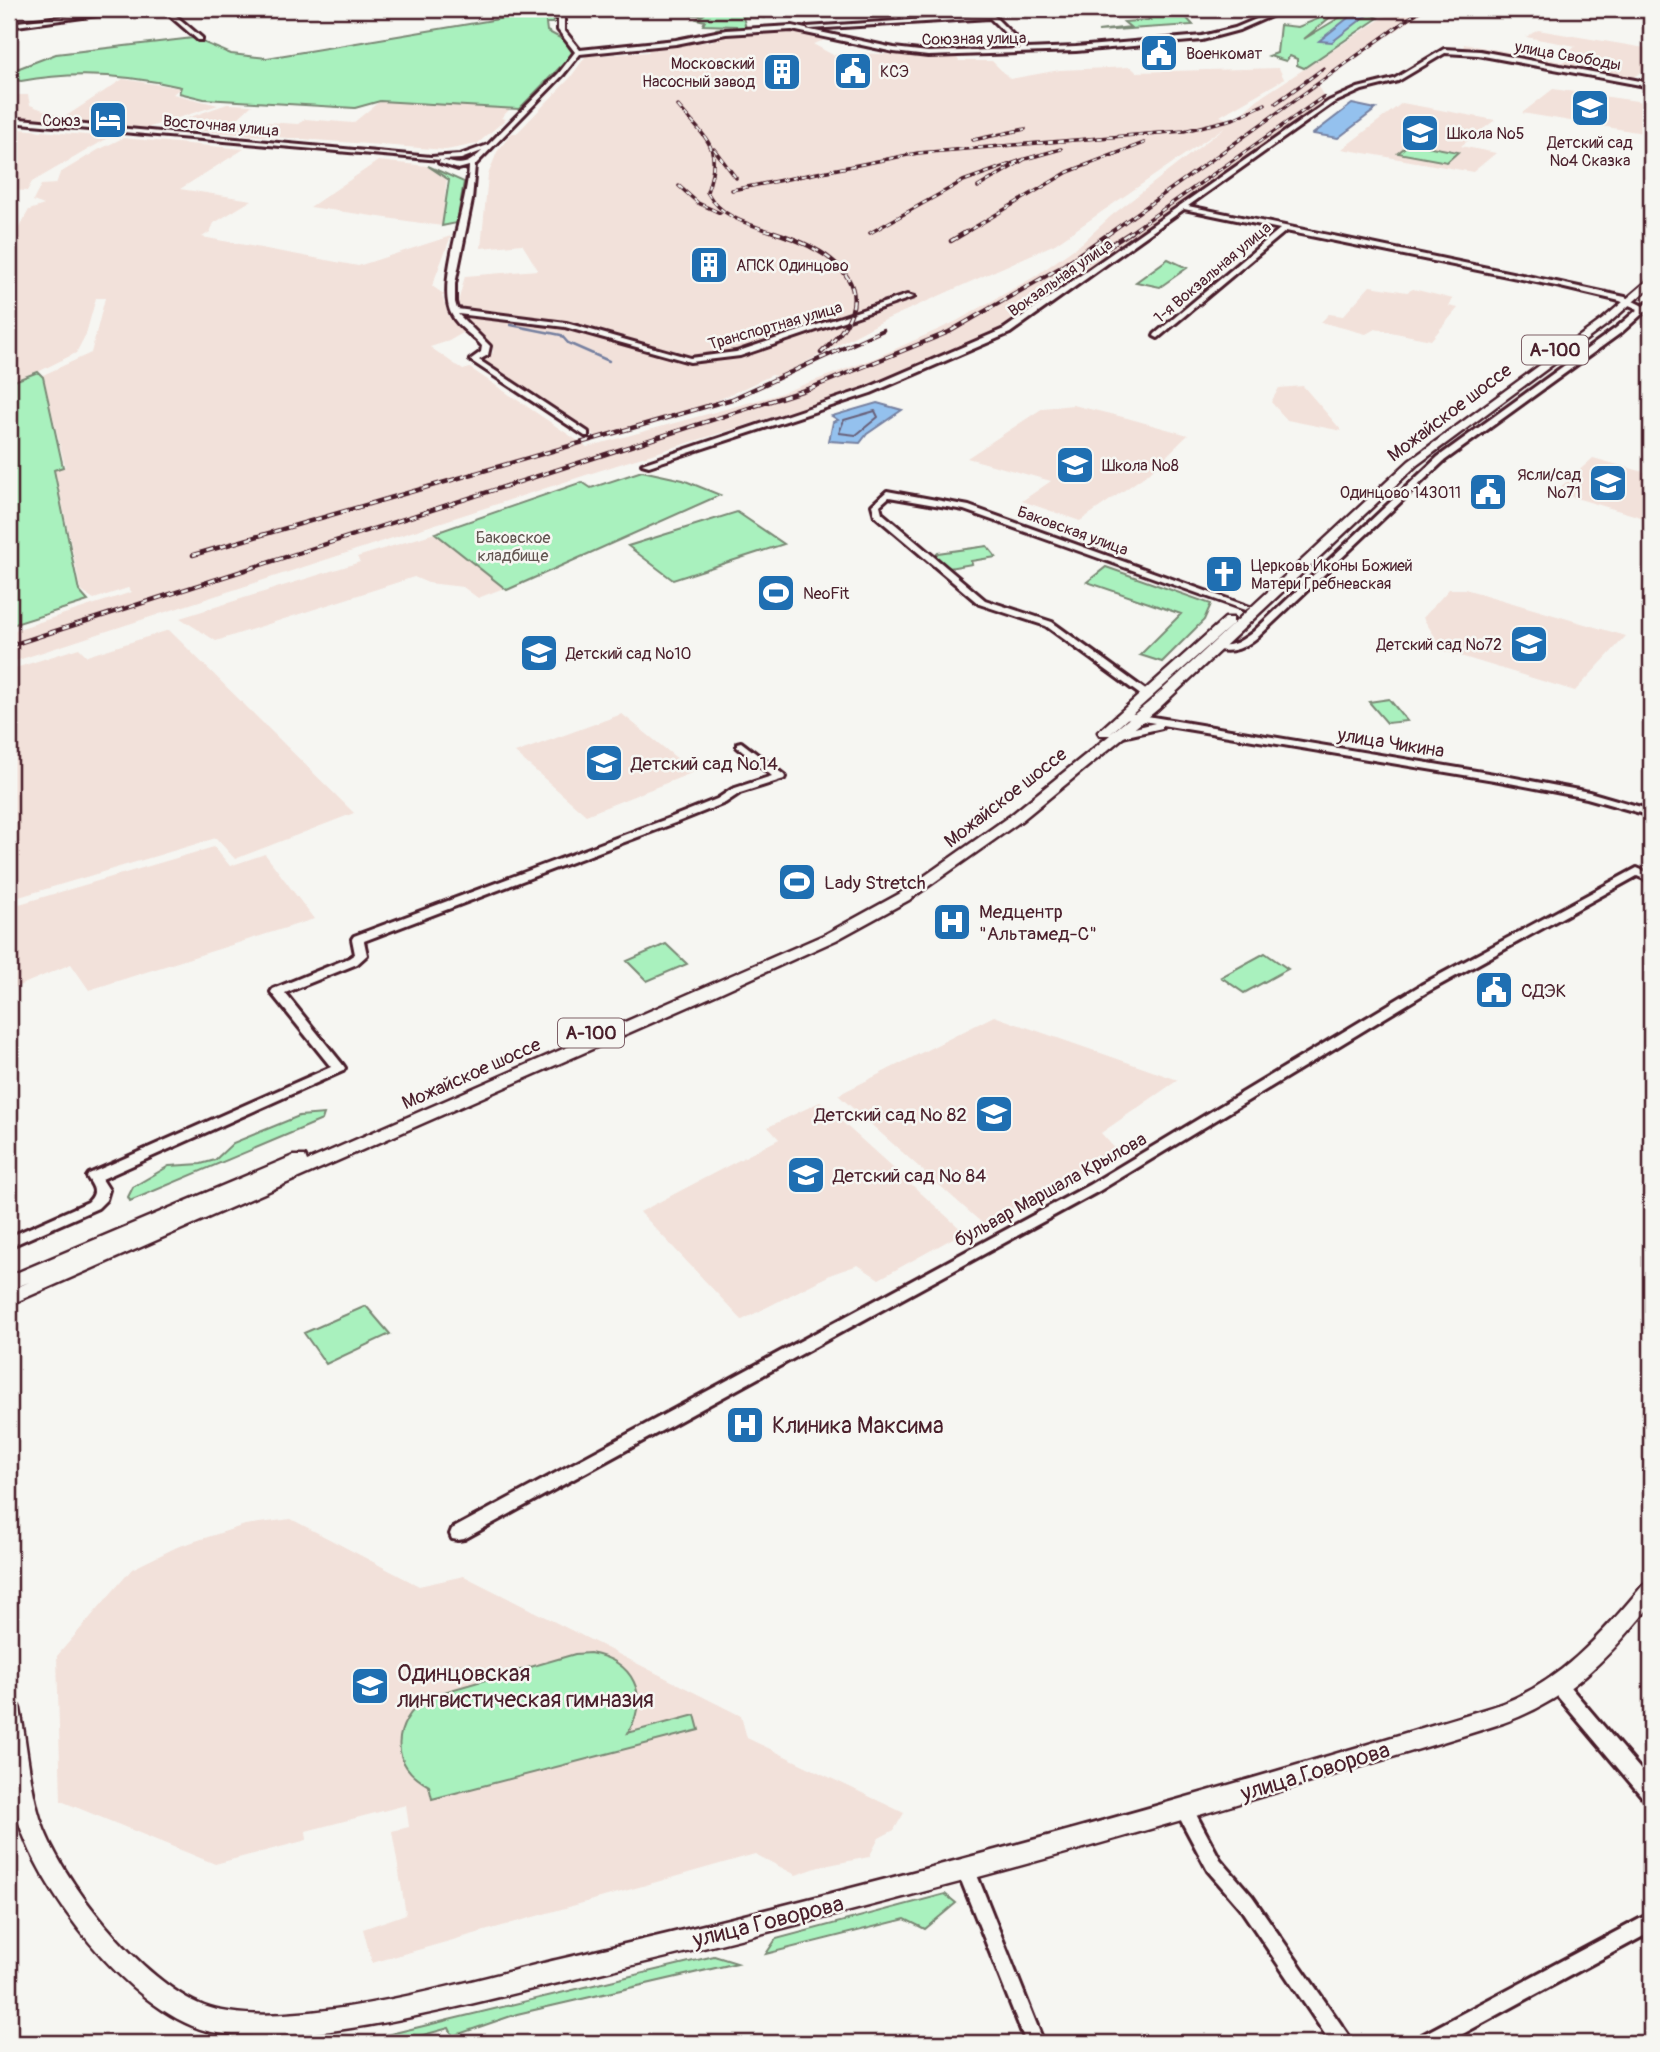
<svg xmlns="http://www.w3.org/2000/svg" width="1660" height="2052" viewBox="0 0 1660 2052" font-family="Pangolin,sans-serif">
<rect width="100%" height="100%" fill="#f6f6f2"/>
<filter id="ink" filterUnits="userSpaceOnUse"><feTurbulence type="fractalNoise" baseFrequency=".0143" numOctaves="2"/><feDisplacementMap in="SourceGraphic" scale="14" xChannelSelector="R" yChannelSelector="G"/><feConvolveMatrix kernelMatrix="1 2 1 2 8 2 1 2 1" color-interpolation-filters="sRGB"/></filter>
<g filter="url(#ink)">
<path fill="#f2e1da" d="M 1396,9 L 1427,9 L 1317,85 L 1326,100 L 1001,329 L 857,391 L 626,462 L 9,663 L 9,632 L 132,592 L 128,588 L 94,599 L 81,591 L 55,470 L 65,466 L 43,375 L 91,353 L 105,298 L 96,298 L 86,334 L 76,353 L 24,379 L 9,383 L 9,245 L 29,210 L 44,205 L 33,201 L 41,185 L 56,184 L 60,173 L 98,150 L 123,138 L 244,149 L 180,189 L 252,200 L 214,223 L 210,232 L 202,237 L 358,266 L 451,236 L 432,286 L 445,295 L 442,296 L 449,317 L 466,331 L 449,341 L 430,347 L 463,370 L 470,368 L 587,447 L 773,396 L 873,359 L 955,322 L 1034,277 L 1082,243 L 1111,216 L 1229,124 L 1055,244 L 885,320 L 778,377 L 772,375 L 701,408 L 597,437 L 483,360 L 493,353 L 493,347 L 463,318 L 458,302 L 465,276 L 538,270 L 522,244 L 481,248 L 488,175 L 497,152 L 512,133 L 517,133 L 570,78 L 586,56 L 649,52 L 647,49 L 712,41 L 720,35 L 777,30 L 797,30 L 832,38 L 813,44 L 833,55 L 847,53 L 956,56 L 959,61 L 992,61 L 1010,79 L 1060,70 L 1131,67 L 1136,72 L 1279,68 L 1284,79 L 1220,116 L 1233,121 L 1258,99 Z
M 1538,30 L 1651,49 L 1651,65 L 1634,77 L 1610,76 L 1463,48 L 1464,44 L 1562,62 L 1574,54 L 1568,52 L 1576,46 L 1526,37 Z
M 11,70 L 12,95 L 28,95 L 30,105 L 59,116 L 49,119 L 9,116 Z
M 123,79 L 180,88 L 173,94 L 218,105 L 144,129 L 57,122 Z
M 1553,89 L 1651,103 L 1651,119 L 1643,133 L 1522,113 Z
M 380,101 L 510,109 L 501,118 L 506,119 L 477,144 L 446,150 L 159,128 L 227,104 L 252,105 L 236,120 L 298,124 L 305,119 L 353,123 Z
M 1402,103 L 1495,120 L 1461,146 L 1496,153 L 1473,172 L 1342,149 Z
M 9,128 L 107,137 L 108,138 L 32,182 L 27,191 L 9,190 Z
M 378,161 L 428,166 L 447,176 L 442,226 L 310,207 Z
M 1370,286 L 1407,292 L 1413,289 L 1453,299 L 1449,306 L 1458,308 L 1431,340 L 1375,329 L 1366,334 L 1321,322 L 1329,314 L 1343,316 Z
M 1303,386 L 1342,431 L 1287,420 L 1271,402 L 1279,388 Z
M 1073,405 L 1127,418 L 1188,435 L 1149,473 L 1080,521 L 1022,501 L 1051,481 L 967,458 L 1043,408 Z
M 1593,458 L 1651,474 L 1651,520 L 1555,492 Z
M 435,533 L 504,588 L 478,598 L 463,587 L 428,583 L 414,577 L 216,641 L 180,618 L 360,562 L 357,557 Z
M 1449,589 L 1465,589 L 1626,636 L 1575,691 L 1444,651 L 1423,618 Z
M 169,630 L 354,813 L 235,859 L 216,838 L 9,900 L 9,670 L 79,648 L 87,656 Z
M 622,714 L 694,772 L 586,815 L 515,753 Z
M 214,847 L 230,866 L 265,854 L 314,919 L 89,990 L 71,964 L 9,990 L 9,907 Z
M 994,1016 L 1178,1080 L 1101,1133 L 1118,1152 L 983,1224 L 838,1095 Z
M 820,1102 L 964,1232 L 879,1279 L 858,1265 L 832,1274 L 742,1320 L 640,1212 L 779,1139 L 768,1127 Z
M 291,1519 L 419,1586 L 464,1576 L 741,1716 L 747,1738 L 904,1813 L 894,1830 L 879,1838 L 869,1857 L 819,1867 L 796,1875 L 755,1854 L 372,1963 L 363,1929 L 406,1914 L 392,1831 L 409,1827 L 406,1805 L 306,1831 L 307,1840 L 215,1864 L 61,1801 L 57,1656 L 132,1569 L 177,1547 L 245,1525 Z"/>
<path fill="#a9f1be" stroke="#7a8874" stroke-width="2" d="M 688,9 L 744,9 L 768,15 L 764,18 L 751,15 L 743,17 L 746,28 L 743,30 L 713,33 L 716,29 L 737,26 L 703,25 L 705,21 L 697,19 L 703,15 L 692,15 L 694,13 Z
M 1141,9 L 1191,9 L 1197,15 L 1202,15 L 1188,18 L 1184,15 L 1193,25 L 1098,31 L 1130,27 L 1124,22 L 1150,20 Z
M 1330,9 L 1340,9 L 1304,39 L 1352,10 L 1343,9 L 1380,11 L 1374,16 L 1378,18 L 1304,68 L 1297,65 L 1297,59 L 1290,56 L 1286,61 L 1269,56 L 1277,53 L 1280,25 L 1298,27 L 1318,19 L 1316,17 Z
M 546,11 L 556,13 L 553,23 L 546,23 L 547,31 L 564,40 L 573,54 L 519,109 L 380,101 L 355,108 L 204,99 L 179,93 L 181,87 C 130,75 74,71 21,81 L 15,80 L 14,70 L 56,54 L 193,38 L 231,54 L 267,58 Z
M 1410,143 L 1458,152 L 1447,162 L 1398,153 Z
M 428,166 L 464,182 L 457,223 L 442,226 L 449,180 Z
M 1168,259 L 1187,268 L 1160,287 L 1136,282 Z
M 38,372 L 43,377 L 63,467 L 54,470 L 79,591 L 88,601 L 9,626 L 9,383 Z
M 642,471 L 683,480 L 720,495 L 507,590 L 435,533 L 582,482 L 591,488 Z
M 737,512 L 784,544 L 673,580 L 628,546 Z
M 987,546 L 996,557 L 971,561 L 972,564 L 949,568 L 934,557 L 938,553 Z
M 1106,567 L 1211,604 L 1204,620 L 1162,662 L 1140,655 L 1181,614 L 1087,582 Z
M 1389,699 L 1407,721 L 1387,723 L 1369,702 Z
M 666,944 L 687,964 L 647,981 L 627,961 Z
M 1265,953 L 1288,969 L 1244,993 L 1221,977 Z
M 324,1114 L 322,1120 L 130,1201 L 128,1197 L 133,1187 L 169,1166 L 201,1164 L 215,1160 L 233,1143 L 299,1116 Z
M 366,1306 L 390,1334 L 326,1364 L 304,1333 Z
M 590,1653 C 634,1661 650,1695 628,1733 L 695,1715 L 699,1730 L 432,1799 L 429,1786 C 387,1763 393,1724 427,1697 L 575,1654 Z
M 945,1894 L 956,1903 L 925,1929 L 905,1919 L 766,1954 L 776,1939 Z
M 714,1956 L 737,1963 L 517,2014 L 453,2036 L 449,2028 L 394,2043 L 372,2043 L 378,2037 Z"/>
<path fill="#94c1ee" stroke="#7680a0" stroke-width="2" d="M 1358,10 L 1371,12 L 1332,42 L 1319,41 Z
M 1352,104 L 1376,109 L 1338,138 L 1313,134 Z
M 877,403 L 902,410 L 867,434 L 860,443 L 829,441 L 833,422 L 838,420 L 832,416 Z"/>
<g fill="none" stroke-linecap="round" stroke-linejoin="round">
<path stroke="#686079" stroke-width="2" d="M 875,411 L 878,417 L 856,435 L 839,433 L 844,420 Z"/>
<path stroke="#7680a0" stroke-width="2.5" d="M 511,325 L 561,335 L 568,343 L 609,361"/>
<defs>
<path id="minor" d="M 128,9 L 142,9 L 9,27 L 9,23 Z
M 162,9 L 168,9 L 202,38 L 202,40 L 198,40 Z
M 558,9 L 564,9 L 564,30 L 580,50 L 676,40 L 726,30 L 792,26 L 894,48 L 928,52 L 1021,49 L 990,18 L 810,29 L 807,27 L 987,15 L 985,12 L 988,10 L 1027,49 L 1076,47 L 1202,36 L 1235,28 L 1280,9 L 1287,9 L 1239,30 L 1202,40 L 1076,51 L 928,56 L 894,52 L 792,30 L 726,34 L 676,44 L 580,54 L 563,75 L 475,165 L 472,200 L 455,284 L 455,302 L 457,309 L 566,323 L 690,358 L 736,352 L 907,295 L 914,297 L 740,356 L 690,362 L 565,327 L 458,314 L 490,346 L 488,355 L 479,360 L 588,432 L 588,436 L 585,436 L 470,360 L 481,352 L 482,346 C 473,335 458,328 452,315 C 435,285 468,205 469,166 L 458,169 L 439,163 L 440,160 L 9,122 L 9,118 L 431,157 L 460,155 L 488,145 L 559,73 L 575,52 L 558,30 ZM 482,151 C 467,166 461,166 442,160 L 461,159 Z
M 1444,49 L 1480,51 L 1651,83 L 1651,87 L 1478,55 L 1445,53 L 1398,81 L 1362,90 L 1333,103 L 1188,206 L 1556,282 L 1625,297 L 1643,306 L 1651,300 L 1651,306 L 1622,332 L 1444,461 L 1259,636 C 1244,648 1233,654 1214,649 L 1212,647 L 1217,644 C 1232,648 1241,641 1253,632 L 1438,457 L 1616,328 L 1638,309 L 1620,301 L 1556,286 L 1286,231 L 1158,338 L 1154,336 L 1155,334 L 1280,229 L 1184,209 L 1010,333 L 871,393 L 649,466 L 642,464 L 865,389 L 1004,329 L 1329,101 L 1358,88 L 1394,79 Z
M 887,491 L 969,506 L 1250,607 L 1245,610 L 1242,609 L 964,510 L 889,497 L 880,505 L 882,513 L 985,600 L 1052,622 L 1151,694 L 1146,697 L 1142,696 L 1046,626 L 979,604 L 875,516 L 872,505 Z
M 1123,712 L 1494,774 L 1589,792 L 1651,810 L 1651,816 L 1587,798 L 1494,780 L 1162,725 L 1162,728 L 1118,738 L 1114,737 L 1114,733 L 1155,723 L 1119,717 L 1118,715 Z
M 741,742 L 784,775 L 785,777 L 784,779 L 740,793 L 725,803 L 680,821 L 364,941 L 367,955 L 357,964 L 285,993 L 343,1065 L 345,1068 L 343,1071 L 102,1179 L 109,1190 L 106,1200 L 98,1208 L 9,1247 L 9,1237 L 88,1202 C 98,1192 94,1188 87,1177 L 89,1174 L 331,1067 L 273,995 L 271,992 L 273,989 L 349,958 L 355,954 L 352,939 L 354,936 L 672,817 L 717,799 L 732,789 L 772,776 L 737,747 L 737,743 Z
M 1637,868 L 1651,874 L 1651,882 L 1637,876 L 1429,991 L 1099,1191 L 464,1539 L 458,1540 L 452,1539 L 450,1534 L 452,1529 L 1089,1185 L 1421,985 Z
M 1559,1679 L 1565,1681 L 1651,1782 L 1651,1802 L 1645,1800 L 1553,1691 L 1551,1686 L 1553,1681 Z
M 1185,1803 L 1191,1805 L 1220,1859 L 1252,1896 L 1349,2036 L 1351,2043 L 1331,2043 L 1240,1908 L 1208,1871 L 1176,1811 L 1179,1805 Z
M 966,1862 L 972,1864 L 975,1870 L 1044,2043 L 1026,2043 L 957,1870 L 960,1864 Z
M 1651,1913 L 1651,1932 L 1446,2043 L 1418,2043 L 1420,2036 Z"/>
<path id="major" d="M 1651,278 L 1651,286 L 1609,323 L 1417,465 L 1158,709 L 1021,821 L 909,900 L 836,940 L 715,995 L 9,1305 L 9,1291 L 29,1282 L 9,1290 L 9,1276 L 293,1156 L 305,1156 L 307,1161 L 826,934 L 899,894 L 1011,815 L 1110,735 L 1100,735 L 1098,732 L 1225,618 L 1233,618 L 1233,624 L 1110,734 L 1148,703 L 1409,461 L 1603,319 Z
M 1651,1581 L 1651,1605 C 1607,1659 1570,1699 1503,1723 C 1444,1742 1385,1759 1326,1777 C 1073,1854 819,1922 562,1982 C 466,2004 300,2052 207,2031 C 128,2009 37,1890 16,1813 C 6,1776 8,1737 9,1699 L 17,1702 L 20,1709 C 27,1745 29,1783 40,1818 C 59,1879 143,1983 204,2006 C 286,2036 470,1980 556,1960 C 871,1888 1183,1801 1492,1707 C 1558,1686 1601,1635 1644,1584 Z"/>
</defs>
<use href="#minor" stroke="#4a1f2b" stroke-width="6"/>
<use href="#major" stroke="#4a1f2b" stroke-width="5"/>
<use href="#minor" fill="#f6f6f2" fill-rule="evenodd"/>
<use href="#major" fill="#f6f6f2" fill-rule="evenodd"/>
<defs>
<path id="rail-far1" d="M 1276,103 L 1324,68
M 678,106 C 707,140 723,146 707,192 C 722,219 751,225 779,234
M 973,140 L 1025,129
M 714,149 L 736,178
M 679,186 L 698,203 L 720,213
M 978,187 L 1025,159 L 1061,149
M 732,190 L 918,153 L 1184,131 L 1233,119 L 1265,104
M 870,233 L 963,181 L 1025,159
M 963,234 L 1068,172 L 1144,143
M 1108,234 L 1422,9
M 1128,234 L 1323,97"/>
<path id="rail" d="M 774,232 C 840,253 889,293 821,353
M 951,241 L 966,232
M 1087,260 L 1131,232
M 193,555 L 732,399 L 883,330
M 9,646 L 811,388 L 949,332 L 1058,269 L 1111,232"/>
</defs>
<use href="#rail-far1" stroke="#4a1f2b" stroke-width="3.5"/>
<use href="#rail" stroke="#4a1f2b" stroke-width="4.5"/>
<use href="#rail-far1" stroke="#f6f6f2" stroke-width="2" stroke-dasharray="5" stroke-linecap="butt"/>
<use href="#rail" stroke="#f6f6f2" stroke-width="2.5" stroke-dasharray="7" stroke-linecap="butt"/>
</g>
</g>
<defs>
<symbol id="civic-square" viewBox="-11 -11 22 22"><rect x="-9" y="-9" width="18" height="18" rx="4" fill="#1f6fb2" stroke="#f6f6f2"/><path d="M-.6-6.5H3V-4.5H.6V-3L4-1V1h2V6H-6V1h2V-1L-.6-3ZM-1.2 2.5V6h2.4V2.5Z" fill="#fff"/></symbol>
<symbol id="building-square" viewBox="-11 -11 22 22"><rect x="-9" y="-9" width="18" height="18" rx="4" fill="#1f6fb2" stroke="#f6f6f2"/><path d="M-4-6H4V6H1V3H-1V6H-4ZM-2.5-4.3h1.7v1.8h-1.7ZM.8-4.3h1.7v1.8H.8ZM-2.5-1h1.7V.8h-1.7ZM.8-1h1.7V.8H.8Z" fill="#fff"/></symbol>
<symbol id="school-square" viewBox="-11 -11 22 22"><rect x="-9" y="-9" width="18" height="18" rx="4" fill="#1f6fb2" stroke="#f6f6f2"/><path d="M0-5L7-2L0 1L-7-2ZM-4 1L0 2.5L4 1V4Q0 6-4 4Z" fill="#fff"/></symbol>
<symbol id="hotel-square" viewBox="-11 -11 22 22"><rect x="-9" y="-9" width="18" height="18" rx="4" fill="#1f6fb2" stroke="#f6f6f2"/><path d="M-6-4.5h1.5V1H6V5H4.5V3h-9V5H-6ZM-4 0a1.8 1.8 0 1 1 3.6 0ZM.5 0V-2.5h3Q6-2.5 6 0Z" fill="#fff"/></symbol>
<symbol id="church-square" viewBox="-11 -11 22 22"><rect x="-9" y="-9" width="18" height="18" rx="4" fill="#1f6fb2" stroke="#f6f6f2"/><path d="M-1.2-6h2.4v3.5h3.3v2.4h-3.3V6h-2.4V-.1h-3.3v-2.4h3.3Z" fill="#fff"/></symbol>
<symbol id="stadium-square" viewBox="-11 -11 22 22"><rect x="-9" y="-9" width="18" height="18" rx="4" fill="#1f6fb2" stroke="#f6f6f2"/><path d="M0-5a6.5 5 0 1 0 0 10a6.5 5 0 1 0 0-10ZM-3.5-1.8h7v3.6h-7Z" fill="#fff"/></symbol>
<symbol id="hospital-square" viewBox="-11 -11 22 22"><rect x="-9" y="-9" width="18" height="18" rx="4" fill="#1f6fb2" stroke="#f6f6f2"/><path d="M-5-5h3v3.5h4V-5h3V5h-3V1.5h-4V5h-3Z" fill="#fff"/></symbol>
</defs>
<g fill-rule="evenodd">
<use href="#civic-square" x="1137" y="31" width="44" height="44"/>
<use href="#civic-square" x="831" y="49" width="44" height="44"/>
<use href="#building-square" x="760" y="50" width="44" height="44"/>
<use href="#school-square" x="1568" y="86" width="44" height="44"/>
<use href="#hotel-square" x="86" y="98" width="44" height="44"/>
<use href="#school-square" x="1398" y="111" width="44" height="44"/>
<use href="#building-square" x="687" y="243" width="44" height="44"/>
<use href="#school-square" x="1053" y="443" width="44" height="44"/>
<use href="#school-square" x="1586" y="461" width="44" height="44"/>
<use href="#civic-square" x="1466" y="470" width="44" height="44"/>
<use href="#church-square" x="1202" y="552" width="44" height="44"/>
<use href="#stadium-square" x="754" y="571" width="44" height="44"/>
<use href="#school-square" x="1507" y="622" width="44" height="44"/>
<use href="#school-square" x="517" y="631" width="44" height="44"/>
<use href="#school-square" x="582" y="741" width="44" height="44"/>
<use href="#stadium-square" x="775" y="860" width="44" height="44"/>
<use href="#hospital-square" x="930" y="900" width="44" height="44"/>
<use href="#civic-square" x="1472" y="968" width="44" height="44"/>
<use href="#school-square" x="972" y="1092" width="44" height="44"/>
<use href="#school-square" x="784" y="1153" width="44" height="44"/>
<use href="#hospital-square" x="723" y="1403" width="44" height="44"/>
<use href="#school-square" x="348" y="1664" width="44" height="44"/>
</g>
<g text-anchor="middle" stroke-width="5" stroke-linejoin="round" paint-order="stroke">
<g font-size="16" fill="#4a1f2b" stroke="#f6f6f2">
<text transform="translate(974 38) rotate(-1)" y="6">Союзная улица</text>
<text transform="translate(1568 55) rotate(10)" y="6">улица Свободы</text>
<text transform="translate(221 125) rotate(5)" y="6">Восточная улица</text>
<text transform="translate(1212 272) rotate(-40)" y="6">1-я Вокзальная улица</text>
<text transform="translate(1060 277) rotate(-35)" y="6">Вокзальная улица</text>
<text transform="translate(775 325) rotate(-16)" y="6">Транспортная улица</text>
<text transform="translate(1073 530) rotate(20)" y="6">Баковская улица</text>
</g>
<g font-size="16" fill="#4a1f2b" stroke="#f6f6f2" text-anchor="start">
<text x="1186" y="59">Военкомат</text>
<text x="755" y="69" text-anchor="end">Московский<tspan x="755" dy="18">Насосный завод</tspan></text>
<text x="880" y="77">КСЭ</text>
<text x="81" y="126" text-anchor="end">Союз</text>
<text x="1447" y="139">Школа №5</text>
<text x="1590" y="148" text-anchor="middle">Детский сад<tspan x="1590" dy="18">№4 Сказка</tspan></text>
<text x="736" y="271">АПСК Одинцово</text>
<text x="1102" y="471">Школа №8</text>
<text x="1581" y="480" text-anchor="end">Ясли/сад<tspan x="1581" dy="18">№71</tspan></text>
<text x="1461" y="498" text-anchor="end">Одинцово 143011</text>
<text x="1251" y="571">Церковь Иконы Божией<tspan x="1251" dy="18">Матери Гребневская</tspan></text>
<text x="803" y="599">NeoFit</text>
<text x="1502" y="650" text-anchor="end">Детский сад №72</text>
<text x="566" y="659">Детский сад №10</text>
</g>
<g font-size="16" fill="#625450" stroke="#f6f6f2">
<text x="513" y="543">Баковское<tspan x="513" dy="18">кладбище</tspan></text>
</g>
<g fill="#f6f6f2" stroke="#7e6067" stroke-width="2">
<rect x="1522" y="335.5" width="66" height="29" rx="5"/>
<rect x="558" y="1018.5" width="66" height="29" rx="5"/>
</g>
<g font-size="18" font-weight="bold" fill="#4a1f2b">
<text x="1555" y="356">А-100</text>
<text x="591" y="1039">А-100</text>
</g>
<g font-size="19" fill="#4a1f2b" stroke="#f6f6f2">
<text transform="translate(1449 412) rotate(-37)" y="7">Можайское шоссе</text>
<text transform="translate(1391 742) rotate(9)" y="7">улица Чикина</text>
<text transform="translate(1005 797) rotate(-38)" y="7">Можайское шоссе</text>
<text transform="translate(471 1073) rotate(-24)" y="7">Можайское шоссе</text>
<text transform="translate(1050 1189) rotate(-29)" y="7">бульвар Маршала Крылова</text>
</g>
<g font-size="19" fill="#4a1f2b" stroke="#f6f6f2" text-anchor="start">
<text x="631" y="770">Детский сад №14</text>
<text x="824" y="889">Lady Stretch</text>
<text x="979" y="918">Медцентр<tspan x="979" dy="22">"Альтамед-С"</tspan></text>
<text x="1521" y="997">СДЭК</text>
<text x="967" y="1121" text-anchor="end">Детский сад № 82</text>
<text x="833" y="1182">Детский сад № 84</text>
</g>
<g font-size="23" fill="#4a1f2b" stroke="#f6f6f2" text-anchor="start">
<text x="772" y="1433">Клиника Максима</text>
<text x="397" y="1681">Одинцовская<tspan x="397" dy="26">лингвистическая гимназия</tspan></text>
</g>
<g font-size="23" fill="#4a1f2b" stroke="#f6f6f2">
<text transform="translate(1315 1771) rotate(-17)" y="8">улица Говорова</text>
<text transform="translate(768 1921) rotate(-14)" y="8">улица Говорова</text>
</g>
</g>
<rect width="1660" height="2052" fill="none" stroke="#f6f6f2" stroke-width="35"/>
<rect x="18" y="18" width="1625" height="2017" fill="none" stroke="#4a1f2b" stroke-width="2.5" filter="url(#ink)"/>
</svg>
